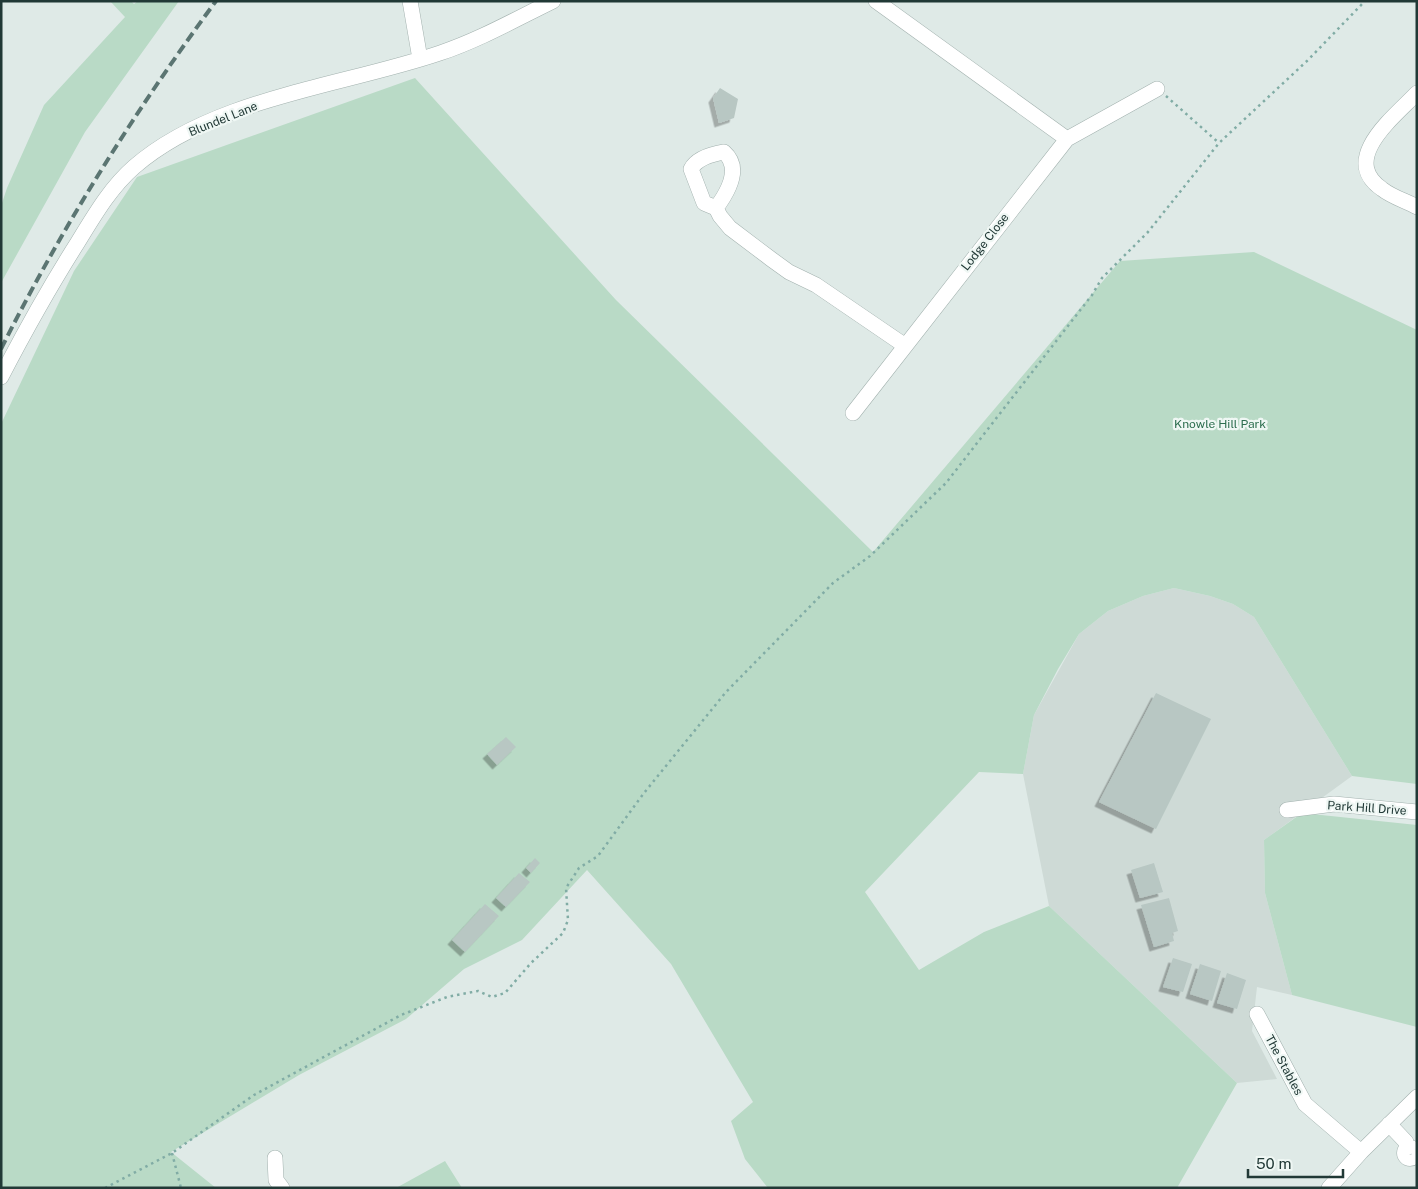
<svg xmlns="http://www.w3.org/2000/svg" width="1418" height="1189" viewBox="0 0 1418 1189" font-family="'Public Sans',sans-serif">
<defs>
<filter id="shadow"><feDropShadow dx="-4.5" dy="4.5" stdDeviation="0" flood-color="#0004"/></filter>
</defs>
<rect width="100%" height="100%" fill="#dfeae7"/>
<path fill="#cedad6" d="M 1174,588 L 1210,596 L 1233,604 L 1254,617 L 1352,776 L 1264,840 L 1265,893 L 1292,995 L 1257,987 L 1252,1031 L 1277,1079 L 1237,1083 L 1049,906 L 1023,774 L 1034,715 L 1079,634 L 1108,611 L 1143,596 Z"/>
<path fill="#b9dac6" d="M 110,1 L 131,1 L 134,4 L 138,1 L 179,1 L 85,132 L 1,283 L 1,206 L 7,188 L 44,105 L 125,17 Z
M 415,78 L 616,300 L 873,552 L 1120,261 L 1254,252 L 1417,330 L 1417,784 L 1352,776 L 1254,617 L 1233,604 L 1210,596 L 1174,588 L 1143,596 L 1108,611 L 1079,634 L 1058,669 L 1034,715 L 1023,774 L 979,772 L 865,892 L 919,970 L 984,932 L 1049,906 L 1237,1083 L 1177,1188 L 768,1188 L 745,1159 L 731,1121 L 753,1102 L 671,964 L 587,870 L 522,940 L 464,969 L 406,1019 L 299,1075 L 171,1152 L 216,1188 L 1,1188 L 1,424 L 74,271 L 137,177 Z
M 1302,813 L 1417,825 L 1417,1027 L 1292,995 L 1265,893 L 1264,840 Z
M 445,1161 L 462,1188 L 396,1188 Z"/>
<path fill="#b8c7c3" filter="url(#shadow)" d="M 720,88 L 738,99 L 734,118 L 719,123 L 713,98 Z
M 1156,693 L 1211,719 L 1156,829 L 1099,802 Z
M 506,737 L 516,747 L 497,765 L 487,754 Z
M 535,858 L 540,863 L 531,873 L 526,868 Z
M 1154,863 L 1163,892 L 1140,898 L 1131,870 Z
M 519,873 L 530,882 L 506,907 L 496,898 Z
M 1169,898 L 1178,931 L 1172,933 L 1174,941 L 1154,947 L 1141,905 Z
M 485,904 L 499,916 L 465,952 L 452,940 Z
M 1173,958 L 1192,964 L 1183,992 L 1163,987 Z
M 1200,964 L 1221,971 L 1212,1001 L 1190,994 Z
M 1227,973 L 1246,980 L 1237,1009 L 1217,1003 Z"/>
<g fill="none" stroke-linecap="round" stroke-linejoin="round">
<defs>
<path id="minor" d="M 410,1 L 420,59
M 876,1 L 1067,139
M 1417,93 C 1394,117 1339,159 1382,189 C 1392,197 1406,201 1417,207
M 716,208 L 704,203 L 691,169 C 697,158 712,154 724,152 C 742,168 728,192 716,208 L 720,216 L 730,228 L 771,259 L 789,272 L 816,285 L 904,345
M 1,377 C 25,331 50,286 78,242 C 94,216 110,188 134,167 C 213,98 343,86 440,53 C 479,40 516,19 553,1
M 853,413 L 1067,139 L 1157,89
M 1287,810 L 1334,804 L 1417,812
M 1257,1014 L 1305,1104 L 1361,1152
M 1389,1124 L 1406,1142 L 1407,1148
M1404.5 1153a5.5 5.5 0 1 1 11 0a5.5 5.5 0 1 1-11 0Z
M 275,1158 L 276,1180 L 282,1188
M 1329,1188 L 1361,1152 L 1417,1097"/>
</defs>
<use href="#minor" stroke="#a2b1ae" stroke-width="16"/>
<path stroke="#81aca5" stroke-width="2.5" stroke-dasharray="2.5 4" stroke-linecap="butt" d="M 1166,96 L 1219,143
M 172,1153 L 181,1188
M 105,1188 L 172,1153 L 254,1095 L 401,1015 L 447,997 L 478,991 L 492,997 L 505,993 L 531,963 L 563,933 L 568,920 L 566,888 L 579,868 L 598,856 L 644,793 L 726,692 L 833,583 L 870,556 L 946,483 L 1092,295 L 1102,278 L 1148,232 L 1219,143 L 1308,60 L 1365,1"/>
<use href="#minor" stroke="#fff" stroke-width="15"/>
<path stroke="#5b7572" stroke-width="4" stroke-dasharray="10 5" stroke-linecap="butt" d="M 1,349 C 62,227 135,111 216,1"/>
</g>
<g text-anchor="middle" stroke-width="4.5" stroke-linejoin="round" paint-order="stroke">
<g font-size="12" fill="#213936" stroke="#eff7f4">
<text transform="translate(223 119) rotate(-22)" y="4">Blundel Lane</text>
<text transform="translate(985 242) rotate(-52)" y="4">Lodge Close</text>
<text transform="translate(1367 808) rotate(4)" y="4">Park Hill Drive</text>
<text transform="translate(1284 1065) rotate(62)" y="4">The Stables</text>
</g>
<g font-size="12" fill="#2d6e4f" stroke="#eff7f4">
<text x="1220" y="428">Knowle Hill Park</text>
</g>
</g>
<rect width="1418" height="1189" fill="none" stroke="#213936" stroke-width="5"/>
<path d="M1248 1169v8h95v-8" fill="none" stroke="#213936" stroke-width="2.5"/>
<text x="1256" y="1169" font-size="15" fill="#213936" stroke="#eff7f4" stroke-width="4" paint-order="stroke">50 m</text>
</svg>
